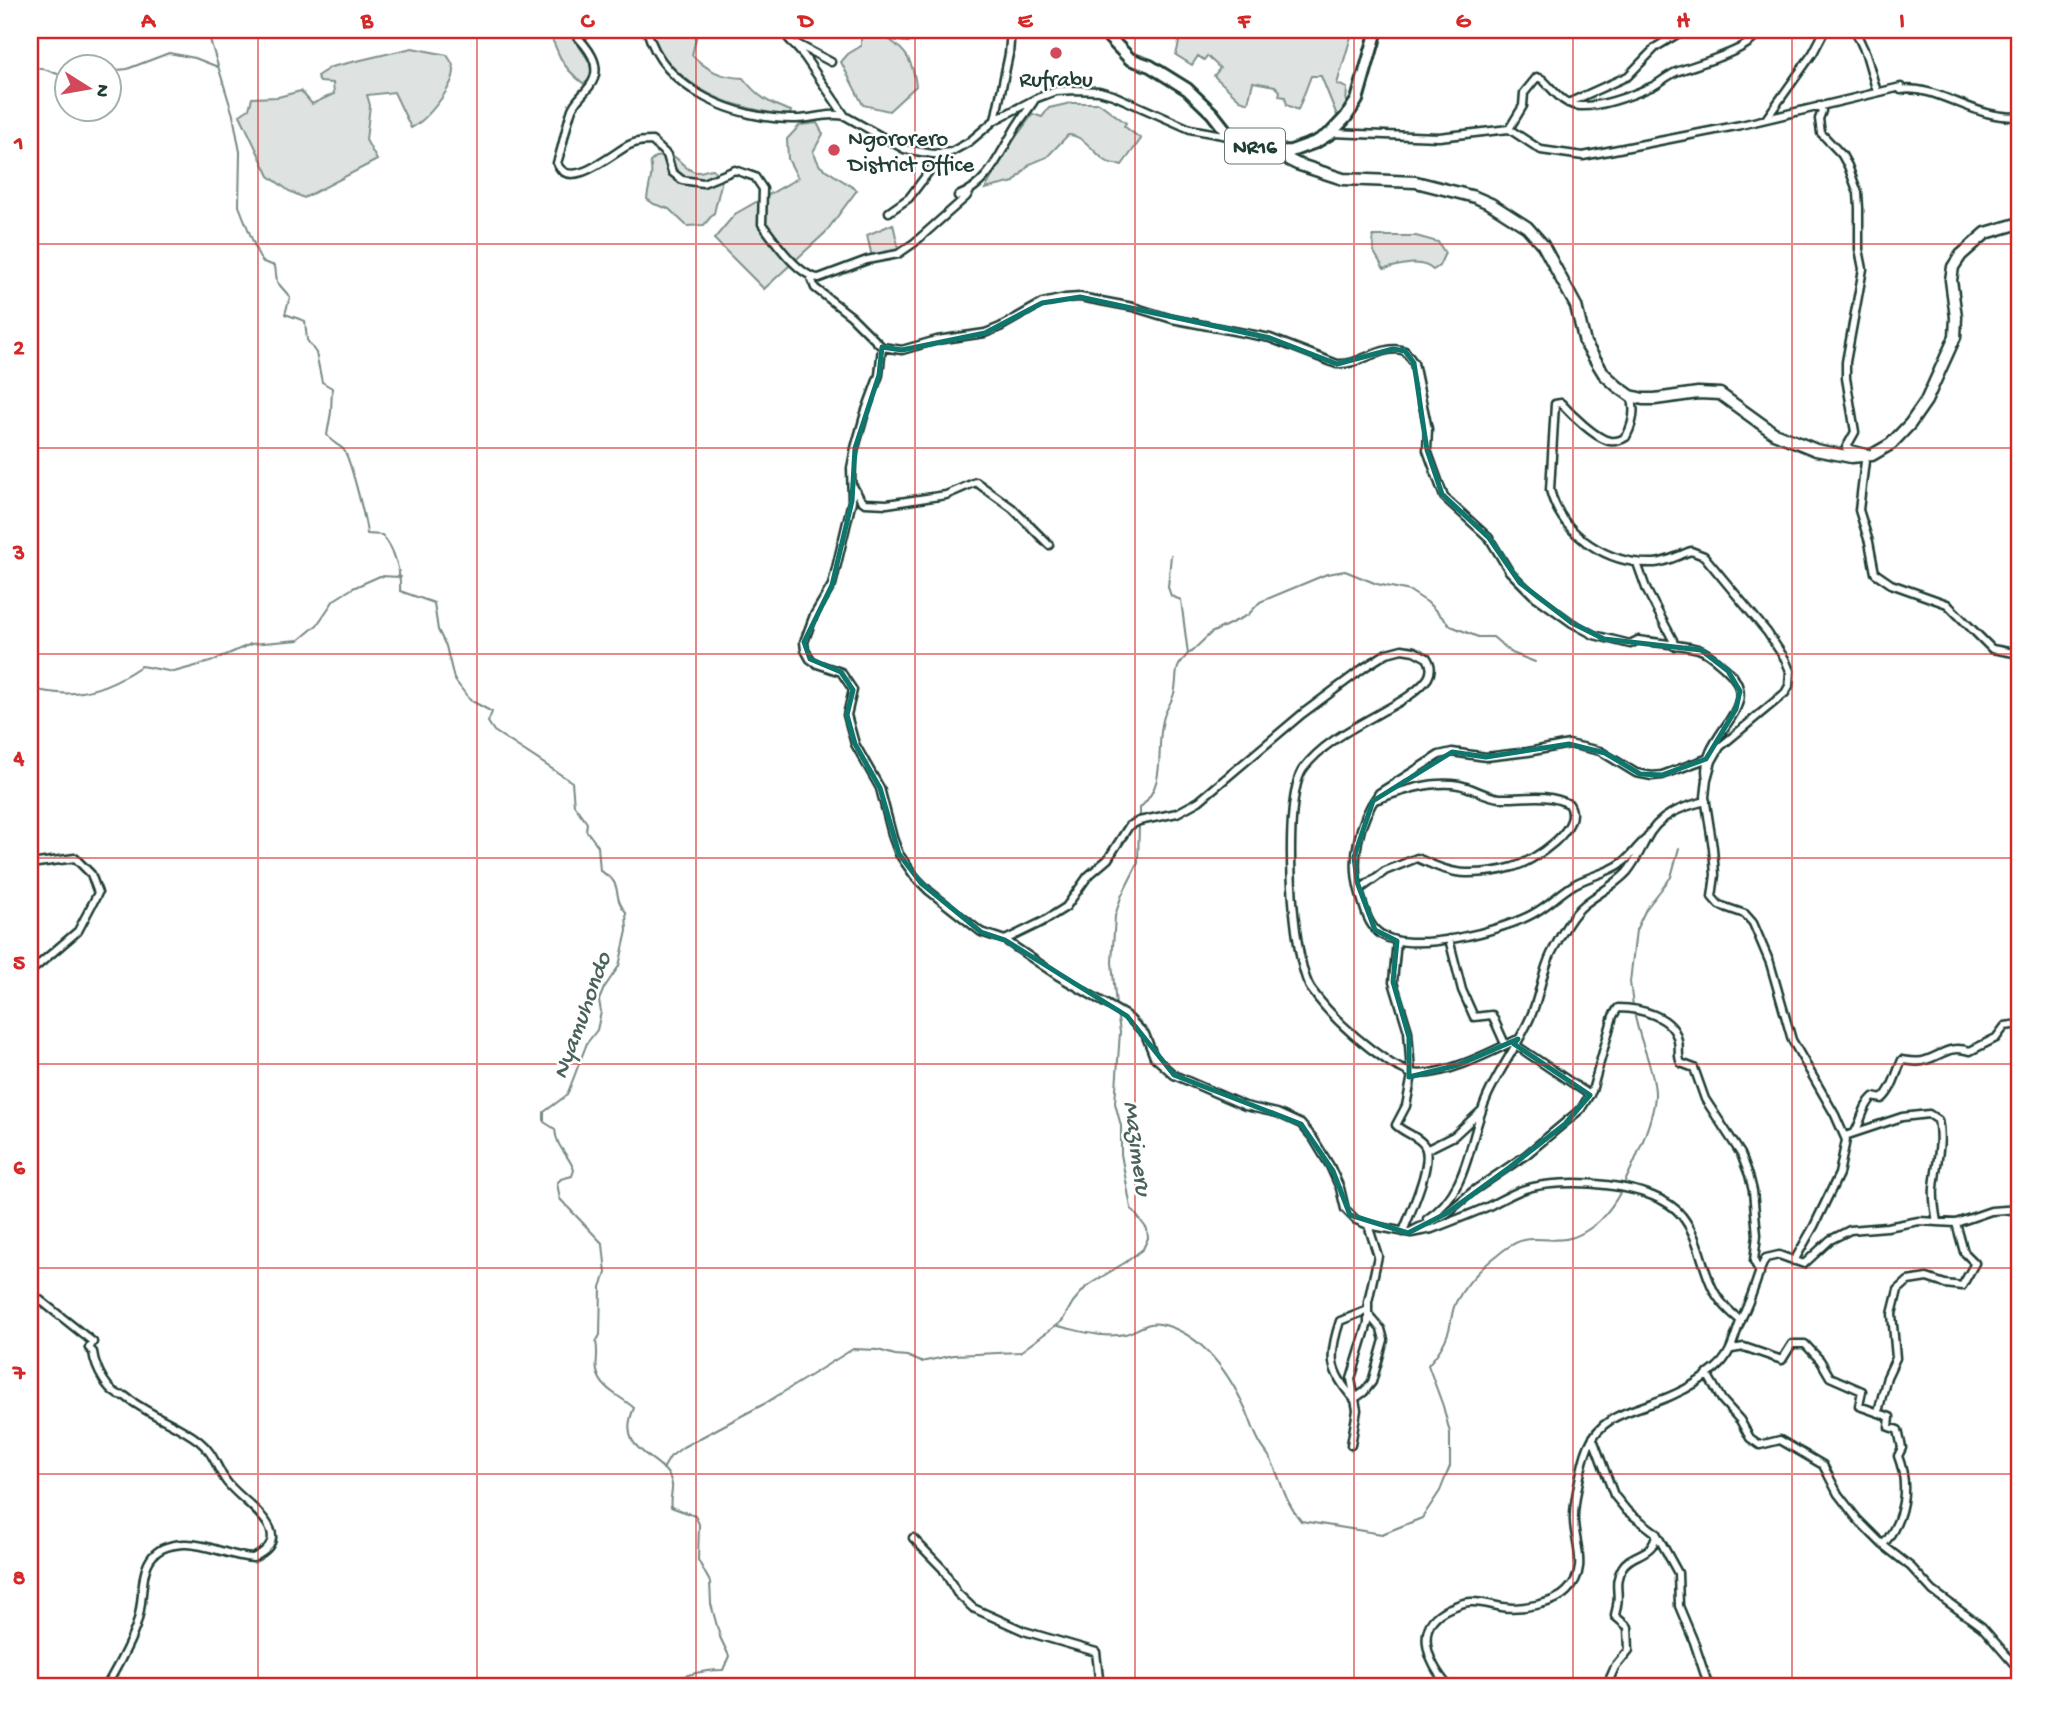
<svg xmlns="http://www.w3.org/2000/svg" width="2050" height="1717" viewBox="0 0 2050 1717" font-family="'Gochi Hand',sans-serif">
<rect width="100%" height="100%" fill="#fff"/>
<filter id="ink" filterUnits="userSpaceOnUse"><feTurbulence type="fractalNoise" baseFrequency=".0143" numOctaves="2"/><feDisplacementMap in="SourceGraphic" scale="14" xChannelSelector="R" yChannelSelector="G"/><feConvolveMatrix kernelMatrix="1 2 1 2 8 2 1 2 1" color-interpolation-filters="sRGB"/></filter>
<g filter="url(#ink)">
<path fill="#dee3e2" stroke="#7e908b" stroke-width="2" d="M 525,30 L 596,30 L 579,46 L 592,66 L 590,79 L 584,84 C 575,77 565,68 560,57 C 556,49 555,44 550,36 L 531,36 Z
M 651,30 L 698,30 L 692,55 C 708,71 721,77 743,78 C 757,96 769,104 791,111 L 789,117 C 744,107 715,104 680,74 C 664,60 655,50 651,30 Z
M 865,30 C 879,30 901,46 908,58 C 913,67 915,77 916,86 L 889,111 L 863,105 L 841,62 L 848,54 L 861,46 L 861,32 Z
M 1182,30 L 1216,38 L 1221,30 L 1281,30 L 1284,32 L 1293,30 L 1353,30 L 1337,84 L 1347,88 L 1346,104 L 1338,118 L 1321,76 L 1311,76 L 1298,110 L 1287,105 L 1285,97 L 1279,96 L 1280,91 L 1275,86 L 1253,82 L 1248,103 L 1240,100 L 1214,76 L 1220,68 L 1207,56 L 1204,60 L 1198,56 L 1192,65 L 1176,55 Z
M 412,48 L 447,55 C 450,60 454,64 454,70 C 454,87 426,121 411,128 L 394,92 L 367,95 L 370,105 L 366,140 L 377,160 L 304,198 L 289,191 L 269,176 L 240,115 L 249,109 L 252,98 L 278,97 L 301,91 L 312,104 L 334,94 L 333,83 L 320,82 L 317,76 L 331,67 Z
M 1071,103 L 1099,103 L 1126,123 L 1124,126 L 1141,139 L 1122,165 C 1117,164 1110,164 1106,161 C 1094,153 1084,135 1068,135 L 1047,157 L 1030,164 L 1014,182 L 985,189 L 1010,145 L 1033,114 L 1042,117 L 1049,108 Z
M 817,123 L 823,134 L 813,152 L 820,166 L 857,190 L 825,233 L 764,289 L 714,239 L 735,214 L 798,178 L 788,159 L 787,139 L 800,125 Z
M 671,155 C 681,159 684,170 696,172 C 703,173 706,169 713,169 L 722,180 L 714,213 L 704,225 L 687,226 L 669,209 L 654,204 L 647,199 C 648,187 654,174 650,162 L 656,157 Z
M 893,224 L 899,250 L 872,257 L 867,235 Z
M 1373,236 L 1416,236 L 1438,242 L 1445,253 L 1439,266 L 1433,270 C 1420,258 1399,266 1384,269 L 1374,252 Z"/>
<g fill="none" stroke-linecap="round" stroke-linejoin="round">
<path stroke="#758883" stroke-width="2" d="M 207,30 L 233,115 L 240,152 L 239,206 L 259,257 L 263,262 L 275,266 L 277,282 L 290,297 L 285,314 L 305,321 L 307,340 L 316,353 L 322,382 L 332,388 L 331,412 L 327,435 C 334,445 336,443 343,449 C 350,456 366,522 367,534 L 382,535 C 395,549 401,573 400,591 L 434,603 L 438,630 L 446,646 L 454,679 L 470,700 L 492,712 L 488,722 L 494,731 L 572,782 L 574,805 L 587,823 L 586,830 L 598,846 L 600,871 C 626,884 610,895 626,912 L 627,931 L 619,966 L 604,988 L 599,1000 L 601,1012 L 597,1030 L 587,1043 L 567,1095 L 544,1112 L 544,1122 L 555,1129 C 556,1148 568,1153 574,1170 L 572,1176 L 561,1179 L 557,1183 L 560,1199 L 603,1244 L 606,1273 L 601,1287 L 600,1335 L 596,1342 C 599,1355 595,1363 597,1371 C 601,1390 621,1396 634,1408 C 613,1456 668,1454 672,1485 C 673,1492 669,1499 671,1507 L 695,1516 L 699,1524 L 698,1560 L 710,1582 L 711,1604 L 720,1637 L 729,1656 L 723,1670 C 697,1670 677,1678 654,1687
M 30,69 L 41,68 L 66,77
M 108,71 L 127,69 L 169,53 L 195,58 L 218,67
M 1190,653 L 1211,633 L 1248,615 L 1260,602 L 1327,574 L 1345,571 L 1377,584 L 1410,591 L 1427,602 L 1451,626 L 1478,637 L 1493,637 L 1512,653 L 1535,662
M 30,689 C 45,691 59,695 74,693 C 99,691 122,679 141,666 L 174,672 L 210,662 L 251,644 L 299,640 L 317,625 L 334,600 L 353,588 L 380,576 L 401,577
M 1140,819 L 1140,808 C 1168,781 1155,753 1163,720 C 1165,709 1174,700 1175,689 C 1178,670 1173,670 1188,654 L 1181,600 L 1171,596 L 1168,587 L 1171,555
M 1116,1006 L 1112,962 L 1115,916 L 1121,897 L 1138,863 L 1139,825
M 1633,1006 L 1630,982 L 1636,930 L 1646,909 L 1671,877 L 1679,848
M 1623,1186 C 1634,1164 1656,1115 1655,1092 C 1653,1064 1638,1039 1634,1011
M 1057,1326 C 1078,1330 1103,1339 1125,1334 C 1137,1331 1147,1321 1160,1324 C 1203,1333 1230,1375 1247,1412 C 1251,1422 1254,1432 1259,1441 C 1263,1449 1270,1456 1273,1464 C 1283,1486 1285,1502 1301,1521 L 1382,1534 L 1422,1518 L 1440,1491 L 1450,1466 L 1450,1433 L 1443,1406 L 1428,1365 C 1436,1356 1444,1346 1448,1333 C 1452,1323 1451,1311 1456,1302 C 1467,1281 1485,1264 1504,1250 C 1529,1231 1539,1243 1566,1239 C 1590,1235 1610,1212 1621,1191
M 663,1469 L 670,1457 L 683,1447 L 764,1404 L 853,1349 L 878,1350 L 895,1355 L 907,1356 L 921,1362 L 954,1355 L 1020,1352 L 1062,1321 L 1073,1302 L 1087,1286 L 1126,1262 L 1143,1249 L 1148,1238 L 1147,1229 L 1131,1208 L 1121,1154 L 1121,1126 L 1115,1103 L 1120,1032 L 1117,1012"/>
<defs>
<path id="minor" d="M 571,30 C 586,45 606,66 589,87 C 583,95 576,100 572,109 C 566,126 563,146 557,163 C 569,193 614,152 629,145 C 637,141 644,141 652,141 L 667,155 L 672,172 L 682,180 L 703,183 L 735,170 L 755,177 L 763,189 L 762,224 C 774,240 799,277 819,278 L 867,260 L 898,254 L 914,243 L 966,197 L 970,191
M 647,30 C 664,91 737,120 796,119 C 813,119 828,112 845,116 L 904,149 L 933,154 L 951,152 L 969,142 L 995,120 L 1037,98 L 1056,91 L 1076,90 L 1099,91 L 1113,95 L 1190,129 L 1228,136
M 781,30 L 804,56 L 845,116
M 1855,30 L 1866,54 L 1877,92
M 797,44 L 831,62
M 1568,103 L 1628,76 L 1656,47 L 1684,30
M 1819,106 L 1822,111 L 1819,119 L 1821,133 L 1842,155 L 1848,166 L 1858,193 L 1859,208 L 1859,249 L 1863,269 L 1846,362 L 1846,378 L 1855,432 L 1846,448 L 1866,453 L 1859,510 L 1869,542 L 1875,573 L 1891,584 L 1947,604 L 1992,649 L 2020,654
M 1766,119 L 1813,53 L 1825,30
M 995,120 L 1009,54 L 1011,30
M 1509,129 L 1523,106 L 1524,93 L 1537,77 L 1542,79 C 1554,90 1562,105 1580,106 C 1602,107 1633,95 1653,86 C 1661,82 1667,76 1676,72 C 1696,64 1752,51 1760,30
M 1331,133 L 1439,137 L 1509,129 L 1541,150 L 1583,156 L 1741,125 L 1901,87 L 1901,90 C 1938,84 1978,122 2020,116
M 958,196 C 987,185 997,159 1012,134 C 1018,122 1027,112 1034,101
M 889,212 L 909,198 L 943,153
M 811,278 L 815,288 L 851,316 L 882,347 L 902,350 L 937,340 L 985,333 L 1000,327 L 1042,303 L 1065,298 L 1080,297 L 1133,307 L 1172,319 L 1270,338 L 1337,364 C 1361,366 1381,343 1405,351 L 1414,363 L 1428,429 L 1427,450 L 1444,497 L 1489,538 L 1509,571 L 1533,595 L 1572,623 L 1594,635 L 1630,644 L 1638,640 C 1657,643 1679,644 1698,649 C 1708,652 1717,661 1725,668 C 1770,707 1697,733 1707,779
M 882,347 L 879,375 L 865,413 L 855,448 L 851,468 L 852,501 L 832,585 L 814,615 L 804,642 L 805,650 L 810,659 L 817,664 L 841,672 L 853,690 L 847,715 L 855,744 L 880,788 L 893,838 L 899,854 L 915,877 L 929,891 L 981,932 L 1005,940 L 1058,976 L 1127,1016 L 1145,1034 L 1154,1057 L 1174,1075 L 1245,1106 L 1277,1113 L 1301,1124 L 1313,1138 L 1330,1166 L 1340,1188 L 1345,1209 L 1356,1220 L 1368,1225 L 1411,1233 L 1432,1229 C 1452,1221 1472,1214 1491,1205 C 1503,1199 1513,1193 1525,1189 C 1562,1177 1657,1182 1682,1216 C 1700,1239 1701,1265 1713,1289 C 1719,1302 1730,1312 1741,1321
M 1631,396 C 1636,410 1633,424 1626,437 C 1621,440 1615,442 1610,441 C 1596,439 1570,413 1561,403 L 1555,404 L 1550,490 C 1562,536 1609,565 1655,563 C 1667,562 1679,555 1691,551 L 1704,556 L 1767,632 L 1785,659 L 1790,671 L 1789,686 L 1785,693 L 1720,747 L 1712,761 L 1707,779 L 1705,797 L 1713,848 L 1715,875 L 1712,897 L 1719,905 L 1745,914 L 1753,923 L 1770,963 L 1792,1040 L 1835,1115 L 1846,1140 L 1839,1174 L 1814,1226 L 1794,1261
M 853,486 L 861,500 L 865,503 L 887,504 L 946,495 L 976,482 L 1012,508 L 1049,545
M 1637,563 L 1647,591 L 1673,640 L 1674,646
M 1646,839 C 1637,846 1632,856 1623,862 C 1611,872 1590,876 1575,884 C 1561,892 1550,904 1536,912 C 1507,930 1406,957 1378,932 C 1367,923 1364,907 1360,894 C 1350,860 1358,822 1379,793 L 1439,755 L 1452,752 L 1486,757 L 1528,752 L 1569,744 L 1600,751 L 1636,773 L 1652,776 L 1662,775 L 1706,759
M 30,864 L 75,858 L 91,874 L 98,893 L 78,931 L 30,972
M 1359,890 L 1385,871 L 1417,858 C 1433,865 1452,874 1469,873 C 1483,873 1500,871 1513,867 C 1532,862 1585,828 1569,804 C 1545,792 1525,799 1500,798 C 1486,797 1474,788 1459,785 C 1432,780 1401,791 1375,800
M 1449,939 L 1462,990 L 1474,1017 L 1492,1015 L 1505,1044
M 1005,940 L 1042,922 L 1066,907 L 1088,876 L 1108,859 L 1129,826 L 1139,821 L 1177,813 L 1199,801 L 1302,714 L 1365,667 L 1387,653 L 1402,649 L 1414,651 L 1427,658 C 1431,664 1432,671 1428,678 C 1418,692 1400,702 1385,710 C 1357,726 1323,742 1303,769 C 1282,799 1291,959 1311,989 C 1331,1017 1361,1043 1389,1062 C 1396,1067 1406,1070 1412,1075 L 1406,1106 L 1396,1125 C 1404,1133 1418,1136 1424,1145 C 1435,1161 1409,1215 1403,1232
M 1397,941 L 1393,982 L 1408,1031 L 1411,1073 C 1439,1079 1491,1052 1516,1040
M 1514,1044 L 1590,1095
M 1855,1132 C 1862,1120 1863,1106 1873,1097 L 1882,1099 C 1893,1089 1896,1073 1902,1060 C 1909,1061 1919,1063 1926,1060 C 1944,1054 1949,1045 1970,1051 L 1996,1038 L 2005,1026 L 2020,1024
M 1845,1136 L 1902,1117 L 1929,1114 L 1938,1120 C 1943,1143 1936,1164 1934,1188 C 1933,1199 1935,1211 1937,1222
M 1426,1150 L 1454,1136 L 1481,1111
M 1427,1219 C 1470,1191 1468,1140 1487,1097 C 1499,1070 1518,1045 1530,1018 C 1540,997 1541,973 1552,952 C 1560,937 1571,915 1585,904 C 1599,893 1615,885 1627,872 C 1636,861 1640,851 1646,840 C 1658,815 1681,807 1706,801
M 1410,1232 L 1447,1213 L 1473,1191 L 1526,1155 L 1581,1109 L 1592,1091 L 1613,1016 L 1618,1008 C 1639,1008 1674,1016 1678,1041 C 1680,1049 1677,1055 1681,1063 L 1694,1068 L 1705,1099 L 1741,1154 L 1749,1175 L 1753,1191 L 1757,1235 L 1754,1261 L 1760,1273
M 30,1292 L 93,1342 L 89,1348 L 93,1352 C 95,1367 108,1396 125,1396 C 148,1415 176,1423 199,1441 C 214,1453 216,1467 226,1481 C 240,1502 303,1534 253,1558 C 230,1557 207,1543 184,1544 C 132,1546 148,1590 137,1623 C 130,1646 117,1666 106,1687
M 1368,1310 L 1340,1321 C 1328,1357 1329,1371 1354,1399 L 1364,1392 L 1372,1382 L 1384,1340 L 1381,1329 L 1368,1314
M 1732,1349 L 1744,1347 L 1782,1360 L 1792,1344 L 1805,1344 L 1820,1360 L 1830,1377 L 1862,1391 L 1859,1406 L 1890,1417 L 1889,1427 L 1898,1430 L 1902,1448 L 1898,1456 C 1910,1487 1904,1520 1883,1545
M 1707,1374 L 1722,1400 L 1740,1420 L 1750,1438 L 1760,1445 L 1780,1440 L 1823,1465 L 1838,1494 L 1858,1520 L 1883,1545 L 1911,1567 L 1933,1591 L 1982,1627 L 2020,1671
M 1878,1412 L 1887,1377 L 1896,1358 L 1892,1314 L 1898,1290 L 1908,1281 L 1927,1278 L 1945,1284 L 1962,1286 L 1975,1263 L 1964,1252 L 1956,1223
M 1593,1439 L 1614,1495 L 1627,1511 L 1656,1533 L 1678,1573 L 1679,1606 L 1694,1642 L 1709,1687
M 1351,1445 L 1357,1410 L 1351,1379 L 1368,1323 L 1368,1302 L 1378,1256 L 1368,1225
M 913,1538 L 943,1569 L 957,1593 L 973,1608 L 1024,1631 L 1096,1652 L 1100,1687
M 1449,1687 C 1428,1663 1411,1624 1450,1608 C 1456,1606 1463,1602 1470,1602 C 1481,1601 1491,1605 1502,1607 C 1519,1610 1555,1604 1567,1591 C 1589,1570 1575,1545 1574,1521 C 1573,1505 1582,1462 1588,1447 C 1603,1410 1643,1410 1675,1394 C 1689,1388 1704,1378 1716,1368 C 1731,1355 1733,1341 1740,1322 C 1745,1311 1750,1300 1754,1288 C 1758,1278 1760,1267 1766,1258 L 1779,1255 L 1804,1264 L 1830,1240 L 1850,1230 L 1887,1227 L 1919,1221 L 1956,1223 L 1991,1211 L 2020,1209
M 1606,1687 L 1615,1667 L 1629,1650 L 1628,1627 L 1615,1616 C 1615,1612 1617,1609 1617,1605 C 1620,1592 1613,1583 1622,1568 C 1631,1552 1653,1557 1656,1535"/>
<path id="secondary" d="M 1284,152 L 1289,160 L 1297,164 L 1343,179 L 1416,182 L 1475,197 L 1491,204 L 1527,227 L 1543,245 L 1576,306 L 1585,343 L 1604,374 L 1617,386 L 1631,396 L 1643,399 L 1655,399 L 1698,393 L 1720,394 L 1774,433 L 1816,450 L 1851,457 L 1872,455 L 1891,444 L 1910,424 L 1926,401 L 1955,337 L 1956,317 L 1951,280 L 1953,267 L 1961,255 L 1986,233 L 2020,223"/>
<path id="primary" d="M 886,30 C 903,37 916,35 933,30
M 1102,30 L 1130,59 L 1150,66 L 1187,89 L 1212,113 L 1230,136 L 1274,152 L 1291,151 L 1316,142 L 1331,133 L 1346,117 L 1357,100 L 1377,30"/>
</defs>
<use href="#minor" stroke="#1f3d34" stroke-width="11"/>
<use href="#secondary" stroke="#1f3d34" stroke-width="15"/>
<use href="#primary" stroke="#1f3d34" stroke-width="16"/>
<use href="#minor" stroke="#fff" stroke-width="6"/>
<use href="#secondary" stroke="#fff" stroke-width="10"/>
<use href="#primary" stroke="#fff" stroke-width="10"/>
</g>
</g>
<path fill="none" stroke="#0f766e" stroke-width="5" stroke-linejoin="round" d="M 1080,297 L 1270,338 L 1337,364 L 1393,349 L 1405,351 L 1414,363 L 1427,450 L 1442,494 L 1489,538 L 1520,583 L 1572,623 L 1604,639 L 1701,650 L 1728,671 L 1740,691 L 1736,709 L 1706,759 L 1662,775 L 1640,774 L 1605,753 L 1569,744 L 1486,757 L 1452,752 L 1373,801 L 1354,857 L 1357,882 L 1375,930 L 1397,941 L 1393,982 L 1409,1037 L 1409,1077 L 1458,1065 L 1518,1039 L 1514,1044 L 1590,1095 L 1565,1124 L 1510,1167 L 1447,1213 L 1408,1233 L 1350,1215 L 1333,1171 L 1301,1124 L 1174,1075 L 1127,1016 L 1005,940 L 981,932 L 921,883 L 899,854 L 880,788 L 855,744 L 847,715 L 853,690 L 841,672 L 810,659 L 804,642 L 832,585 L 852,501 L 855,448 L 879,375 L 882,347 L 902,350 L 985,333 L 1042,303 Z"/>
<path fill="none" stroke="#d62828" stroke-width="2" stroke-opacity="0.55" d="M 258,30 L 258,1687M 477,30 L 477,1687M 696,30 L 696,1687M 915,30 L 915,1687M 1135,30 L 1135,1687M 1354,30 L 1354,1687M 1573,30 L 1573,1687M 1792,30 L 1792,1687M 30,244 L 2020,244M 30,448 L 2020,448M 30,654 L 2020,654M 30,858 L 2020,858M 30,1064 L 2020,1064M 30,1268 L 2020,1268M 30,1474 L 2020,1474"/>
<g fill="#d1495b" stroke="#fff" stroke-width="2.5">
<circle cx="1056" cy="53" r="7"/>
<circle cx="834" cy="150" r="7"/>
</g>
<g text-anchor="middle" stroke-width="5" stroke-linejoin="round" paint-order="stroke">
<rect fill="#fff" stroke="#627771" stroke-width="2" x="1225" y="128.5" width="60" height="35" rx="5"/>
<g font-size="21" font-weight="bold" fill="#1f3d34">
<text x="1255" y="153">NR16</text>
</g>
<g font-size="23" fill="#1f3d34" stroke="#fff">
<text x="1056" y="86">Rufrabu</text>
<text x="848" y="145" text-anchor="start">Ngororero<tspan x="848" dy="26">District Office</tspan></text>
</g>
<g font-size="24" font-style="italic" fill="#4a625b" stroke="#fff">
<text transform="translate(580 1015) rotate(-70)" y="8">Nyamuhondo</text>
<text transform="translate(1139 1148) rotate(82)" y="8">Mazimeru</text>
</g>
</g>
<rect width="2050" height="1717" fill="none" stroke="#fff" stroke-width="77"/>
<g transform="translate(88 88) rotate(101)"><circle r="33" fill="#ffffff" stroke="#a5b1ae" stroke-width="2"/>
<path d="M0-5L12 26L0 18L-12 26Z" fill="#d1495b"/>
<text y="-10" font-size="19" font-weight="bold" text-anchor="middle" fill="#1f3d34">N</text>
</g>
<rect x="38" y="38" width="1973" height="1640" fill="none" stroke="#d62828" stroke-width="2.5"/>
<g font-size="23" text-anchor="middle" font-weight="bold" fill="#d62828">
<text x="148" y="27">A</text>
<text x="367" y="27">B</text>
<text x="587" y="27">C</text>
<text x="806" y="27">D</text>
<text x="1025" y="27">E</text>
<text x="1244" y="27">F</text>
<text x="1463" y="27">G</text>
<text x="1683" y="27">H</text>
<text x="1902" y="27">I</text>
<text x="19" y="149">1</text>
<text x="19" y="354">2</text>
<text x="19" y="559">3</text>
<text x="19" y="764">4</text>
<text x="19" y="969">5</text>
<text x="19" y="1174">6</text>
<text x="19" y="1379">7</text>
<text x="19" y="1584">8</text>
</g>
</svg>
